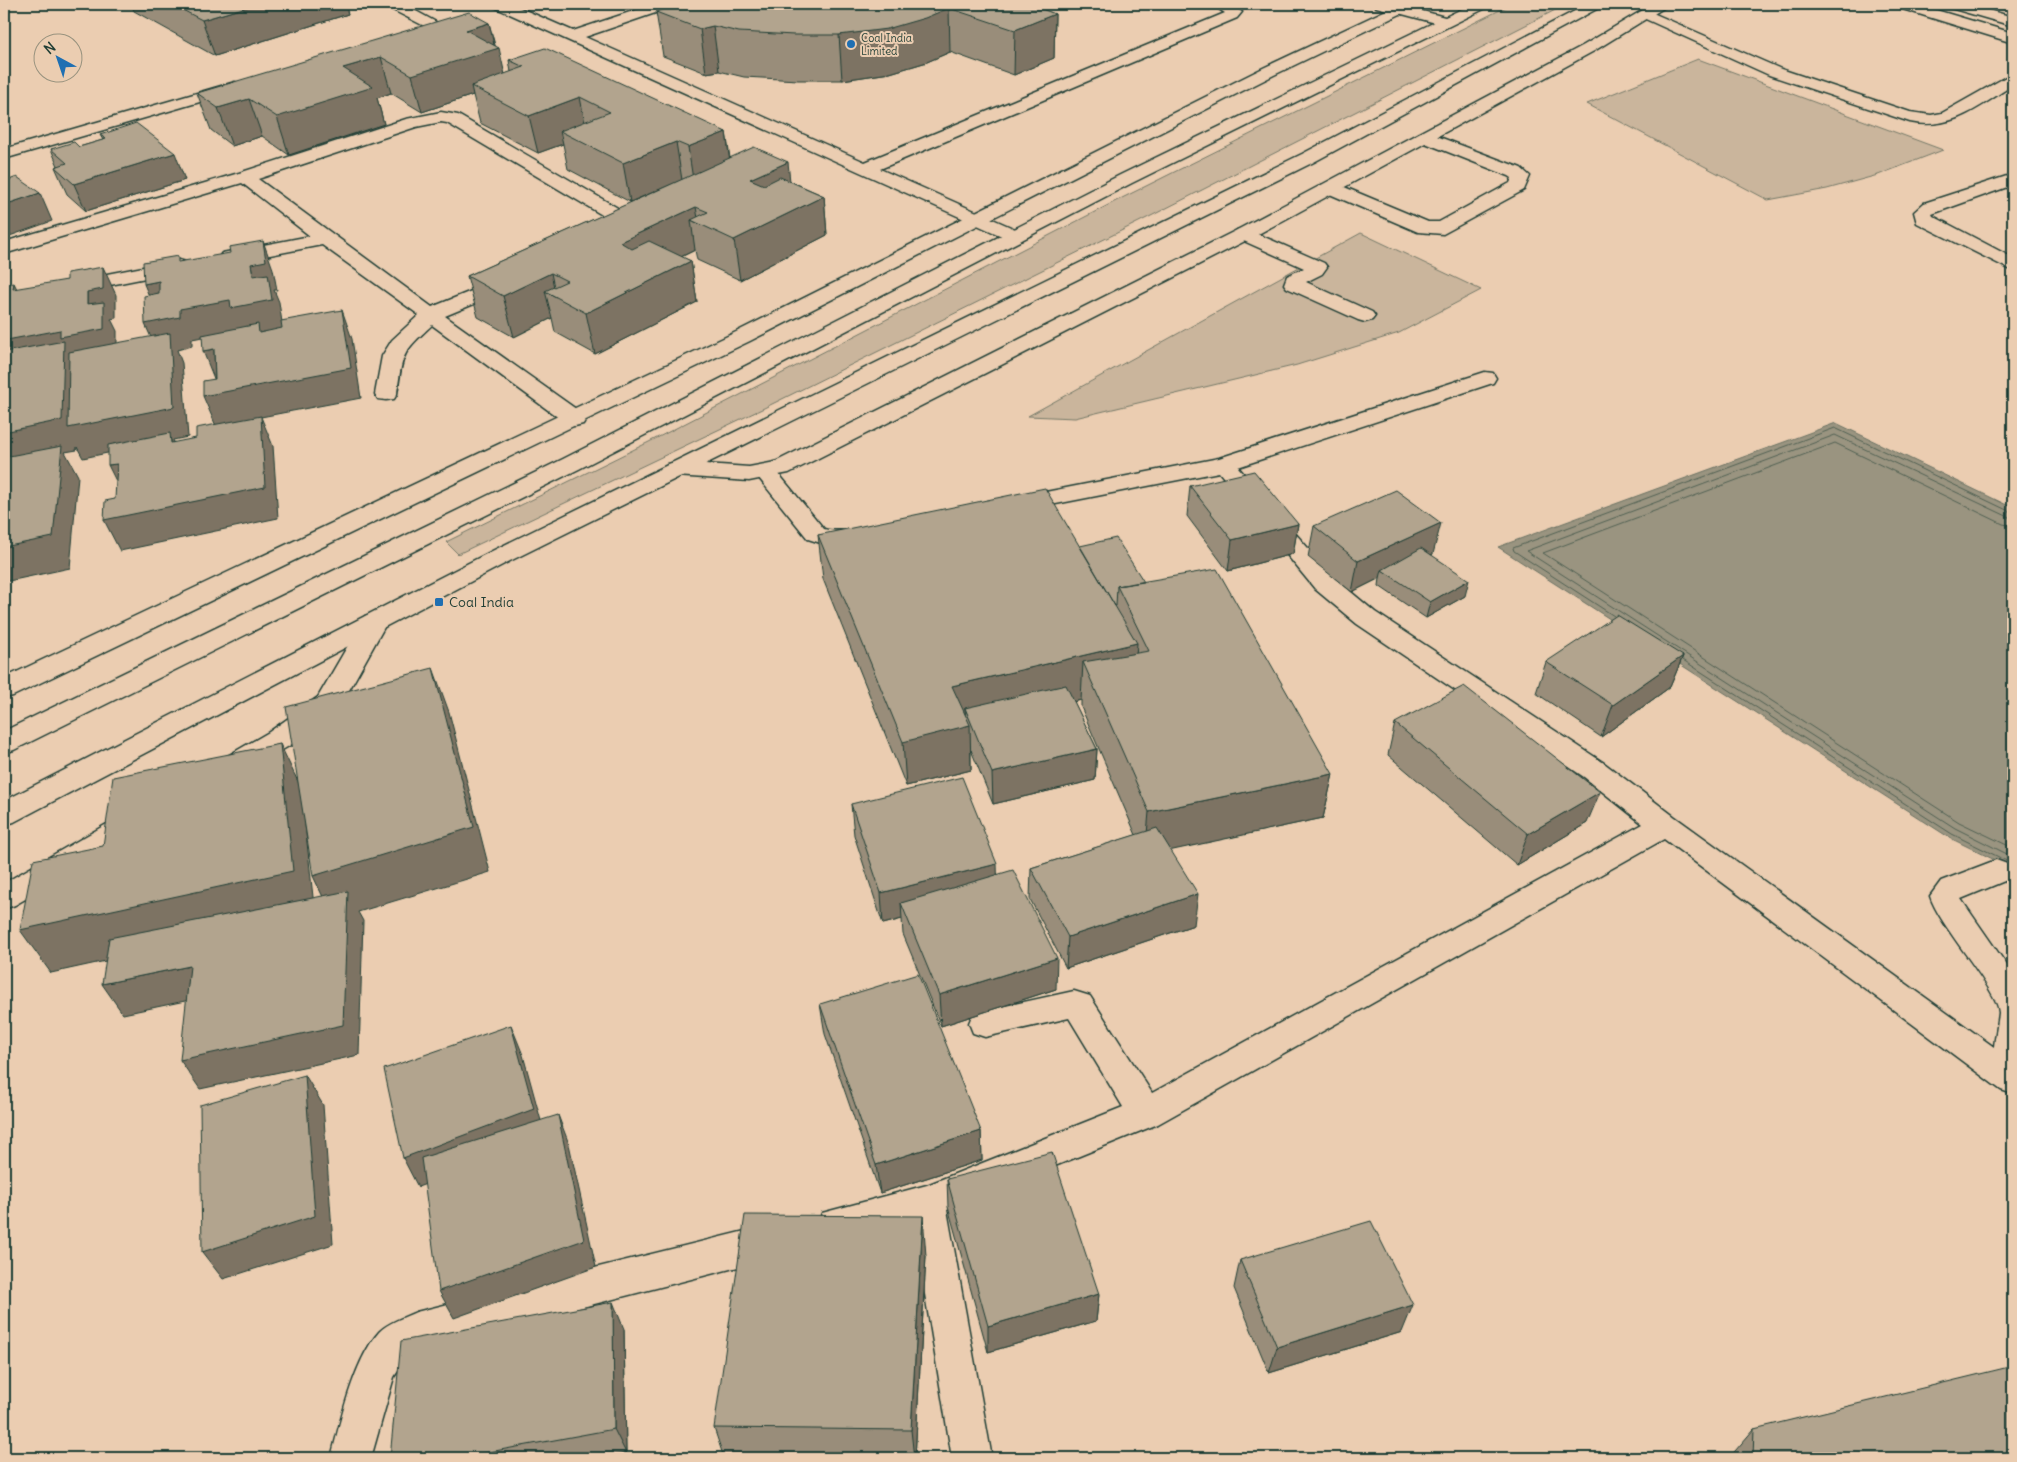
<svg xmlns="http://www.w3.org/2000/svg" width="2017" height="1462" viewBox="0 0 2017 1462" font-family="Delius,sans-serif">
<rect width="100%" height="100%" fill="#ebcdb1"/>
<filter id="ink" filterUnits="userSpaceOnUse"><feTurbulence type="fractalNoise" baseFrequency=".02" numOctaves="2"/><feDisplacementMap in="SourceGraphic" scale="10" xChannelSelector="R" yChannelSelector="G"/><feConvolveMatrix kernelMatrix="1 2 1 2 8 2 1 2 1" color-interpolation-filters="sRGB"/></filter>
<g filter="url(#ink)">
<path fill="#cab59c" stroke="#747968" d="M 1512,4 L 1567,4 L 1151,216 L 764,408 L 458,554 L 446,542 L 649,442 L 1116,201 Z
M 1698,59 L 1943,150 L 1878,175 L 1827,189 L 1768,200 L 1587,104 Z
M 1361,233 L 1481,290 L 1399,333 L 1297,365 L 1075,418 L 1028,416 Z"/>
<path fill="#9a9480" stroke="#697162" d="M 1836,423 L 2013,508 L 2013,869 L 1950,838 L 1498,547 Z"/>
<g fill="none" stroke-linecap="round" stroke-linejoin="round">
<path stroke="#506052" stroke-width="1" d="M 2013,519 L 1835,435 L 1526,551 L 1955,828 L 2013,857
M 2013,526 L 2003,524 L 1835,443 L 1543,553 L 1959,822 L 2013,848
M 1614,616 L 1514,551 L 1513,548 L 1835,428 L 2013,513
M 1683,660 L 1952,834 L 2013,864"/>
<defs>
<path id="service" d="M 385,4 L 403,4 L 447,28 L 439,33 L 434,31 L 387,7 Z
M 492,4 L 511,4 L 573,31 L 654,4 L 675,4 L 673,7 L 585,37 L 865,162 L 1225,13 L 1211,4 L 1229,4 L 1242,12 L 1237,18 L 880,169 L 1022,232 L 1024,236 L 1022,240 L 1015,242 L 494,7 Z
M 1894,4 L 1916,4 L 2013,33 L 2013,43 L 1896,7 Z
M 1646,10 L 1781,69 L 1910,112 L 1931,115 L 1942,113 L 2013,73 L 2013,85 C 1979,106 1952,131 1910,122 L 1769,75 L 1641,17 L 1639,14 Z
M 235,82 L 241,84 L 243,87 L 241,90 L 4,159 L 4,149 Z
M 441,112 L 458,115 L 628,214 L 637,223 C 634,236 624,242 611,239 L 609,235 L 618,225 L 614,222 L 447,123 L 441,122 L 416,127 L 258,179 L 432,307 L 501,279 L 515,279 L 518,283 L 515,287 L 445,316 L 583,414 L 586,419 L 583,424 L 575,426 L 567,424 L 432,325 C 401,354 403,353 397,394 L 394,399 L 386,400 L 378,399 L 375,394 L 382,356 L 392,340 L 419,315 L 322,245 L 229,263 L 222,261 L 219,257 L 222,253 L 310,236 L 242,183 L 4,254 L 4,242 L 239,173 L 406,119 Z
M 1426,132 L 1521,168 L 1530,176 L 1524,190 L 1443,234 L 1418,232 L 1325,192 L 1322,188 L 1325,184 L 1337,184 L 1428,222 L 1439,222 L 1510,183 L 1512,178 L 1509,176 L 1420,141 L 1417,137 L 1420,133 Z
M 1244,228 L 1324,263 L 1327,267 L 1322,274 L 1306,282 L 1372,312 L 1375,316 L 1372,320 L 1365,322 L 1358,320 L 1287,288 L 1284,284 L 1287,276 L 1304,268 L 1237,238 L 1235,234 L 1237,230 Z
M 179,260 L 186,262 L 189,266 L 186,270 L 4,306 L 4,294 Z"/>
<path id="minor" d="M 1374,4 L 1397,4 L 1452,19 L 1454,22 L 1447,26 L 1376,7 Z
M 1945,4 L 1967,4 L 2013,17 L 2013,26 L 1947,7 Z
M 2013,174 L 2013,185 L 1932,214 L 1933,216 L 2013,258 L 2013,271 L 1917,223 L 1914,212 L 1924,203 Z
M 1485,372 L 1493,373 L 1496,378 L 1493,383 L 1238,467 L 1333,577 L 1375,612 L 1604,763 L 1675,817 L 1994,1047 C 1995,1036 1998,1023 1999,1013 C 2000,992 1939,926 1930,896 L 1941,881 L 1996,860 L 2007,864 L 2011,872 L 2007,880 L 1961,899 L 2013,974 L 2013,1094 L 2001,1090 L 1664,839 L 1158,1124 L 947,1210 L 992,1458 L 952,1458 L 913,1221 L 835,1242 L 822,1237 L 817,1225 L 822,1213 L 927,1185 L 1123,1107 L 1069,1018 L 985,1037 L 973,1033 L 969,1023 L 973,1013 L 1074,991 L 1090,996 L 1152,1093 L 1643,824 L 1584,777 L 1357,624 L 1315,589 L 1219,472 L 1015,512 L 1007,510 L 1003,505 L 1007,500 L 1015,498 L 1219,458 Z
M 765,465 L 773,467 L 824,529 C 837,533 850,528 864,532 L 867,537 L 864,542 L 830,546 L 808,539 L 754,472 L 757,467 Z
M 374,614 L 383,616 L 387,622 L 338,710 L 289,746 L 244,772 L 234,775 L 224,772 L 220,765 L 224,758 L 269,732 L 318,697 L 365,616 Z
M 136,810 L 146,813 L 151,821 L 146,829 L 15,905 L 4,909 L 4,883 L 126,813 Z
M 777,1223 L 790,1228 L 795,1240 L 790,1252 L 777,1257 L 423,1348 L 407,1357 L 394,1377 L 371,1458 L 331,1458 C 340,1422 354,1360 379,1332 C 387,1323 405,1317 416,1312 Z"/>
<path id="tertiary" d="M 1399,4 L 1417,4 L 1415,7 L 1274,75 L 750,341 L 13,696 L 4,698 L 4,678 L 736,332 L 1263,68 Z
M 1653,4 L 1670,4 L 1594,51 L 1251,238 L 789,473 L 749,481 L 676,476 L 668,474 L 665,469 L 668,464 L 676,462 L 749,467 L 775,462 L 1237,230 L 1584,45 Z"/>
<path id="primary" d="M 1472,4 L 1490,4 L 1488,7 L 1132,183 L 579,469 L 14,750 L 4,753 L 4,731 L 563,459 L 1120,175 Z
M 1588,4 L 1606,4 L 1314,162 L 510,561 L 14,822 L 4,825 L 4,801 L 492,551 L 1302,154 Z"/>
</defs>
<use href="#service" stroke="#1f3d34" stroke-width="3"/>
<use href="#minor" stroke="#1f3d34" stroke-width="3"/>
<use href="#tertiary" stroke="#1f3d34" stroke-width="3"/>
<use href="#primary" stroke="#1f3d34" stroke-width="3"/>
<use href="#service" fill="#ebcdb1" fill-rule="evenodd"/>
<use href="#minor" fill="#ebcdb1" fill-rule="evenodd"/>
<use href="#tertiary" fill="#ebcdb1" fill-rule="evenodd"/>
<use href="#primary" fill="#ebcdb1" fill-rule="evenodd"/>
</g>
<path fill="#998d7a" stroke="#1f3d34" d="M 131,4 L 345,4 L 348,14 L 215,56 L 134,11 Z
M 558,4 L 592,4 L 585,5 L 561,5 Z
M 1029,4 L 1055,14 L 1054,58 L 1014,75 L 950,52 L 927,62 L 890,73 L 842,80 L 798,80 L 744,77 L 719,71 L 706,73 L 663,56 L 656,12 Z
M 489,23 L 495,45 L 505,74 L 511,72 L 509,60 L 726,132 L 730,158 L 790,181 L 824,196 L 827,235 L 740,280 L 697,260 L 695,250 L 681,257 L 691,261 L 697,302 L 595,354 L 555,332 L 552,318 L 514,337 L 478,317 L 467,276 L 666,187 L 630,202 L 568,169 L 563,144 L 538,153 L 480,123 L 473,95 L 422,112 L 391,93 L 377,98 L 384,124 L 289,155 L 262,136 L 232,146 L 211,130 L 197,93 Z
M 100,135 L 185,180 L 86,211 L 67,194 L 55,167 L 58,166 L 51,149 L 79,147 L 103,140 Z
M 1190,486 L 1298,524 L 1293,554 L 1228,571 L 1187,516 Z
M 1314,526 L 1433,554 L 1431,555 L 1465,596 L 1426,618 L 1379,586 L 1380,578 L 1352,592 L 1308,557 Z
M 818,535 L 1080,546 L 1144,582 L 1333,774 L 1323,818 L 1170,850 L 1194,925 L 1066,968 L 1030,899 L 1031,868 L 1136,835 L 1081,707 L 1081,700 L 1074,702 L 1097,749 L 1095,780 L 993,804 L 971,750 L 971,770 L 906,786 L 823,579 Z
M 1683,656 L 1670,687 L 1601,737 L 1536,693 L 1546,662 Z
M 1395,723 L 1587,823 L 1517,865 L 1388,755 Z
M 851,804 L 998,874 L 1056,989 L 941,1026 L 903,934 L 902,919 L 883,924 L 854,835 Z
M 820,1004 L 981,1131 L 982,1160 L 880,1193 L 825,1034 Z
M 947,1179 L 1099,1294 L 1096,1321 L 988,1352 L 948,1207 Z
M 926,1256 L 915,1458 L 724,1458 L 714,1428 Z
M 1240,1260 L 1402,1332 L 1269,1373 L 1234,1288 Z
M 624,1329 L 626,1453 L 600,1458 L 390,1458 Z
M 1754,1429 L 2013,1458 L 1729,1458 Z"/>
<path fill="#7d7363" stroke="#1f3d34" d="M 257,4 L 345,4 L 348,14 L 215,56 L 202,20 Z
M 949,8 L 950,52 L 927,62 L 890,73 L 842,80 L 839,35 Z
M 1055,14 L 1054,58 L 1014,75 L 1015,30 Z
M 489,23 L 495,49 L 499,48 L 507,84 L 471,86 L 473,95 L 422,112 L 412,75 L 466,30 Z
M 713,26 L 719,71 L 706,73 L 700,29 Z
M 381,57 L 391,93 L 377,98 L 384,124 L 289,155 L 277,117 L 343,68 Z
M 580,97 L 587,134 L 560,131 L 563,144 L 538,153 L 529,116 Z
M 249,99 L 262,136 L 232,146 L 218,108 Z
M 726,132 L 731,170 L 694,186 L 688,147 Z
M 676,142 L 682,180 L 630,202 L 623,163 Z
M 175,153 L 185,180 L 86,211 L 74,184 Z
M 788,162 L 792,201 L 750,179 Z
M 40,193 L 52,221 L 4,238 L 4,205 Z
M 824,196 L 827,235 L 740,280 L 734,240 Z
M 696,207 L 699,224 L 691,220 L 695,250 L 627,283 L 620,242 Z
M 263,241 L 273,269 L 277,290 L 274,290 L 279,302 L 283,329 L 262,333 L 239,330 L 192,339 L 192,346 L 177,350 L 182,363 L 188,437 L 173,440 L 184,463 L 171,443 L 171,440 L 83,458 L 77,447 L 77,450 L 65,452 L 78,476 L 70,568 L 4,582 L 4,348 L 7,340 L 87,304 L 87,292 L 103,267 L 116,295 L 116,318 L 111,319 L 117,331 L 117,358 L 158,353 L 145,324 L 180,309 L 253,276 L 251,264 Z
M 691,261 L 697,302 L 595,354 L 586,313 Z
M 551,273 L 556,297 L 545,291 L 552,318 L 514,337 L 503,296 Z
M 159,281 L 171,310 L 156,313 L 144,284 Z
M 14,283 L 28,311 L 13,289 Z
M 342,310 L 352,339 L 361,398 L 261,417 L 273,446 L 278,518 L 120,551 L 104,520 L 216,426 L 203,396 Z
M 214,349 L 215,381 L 203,351 Z
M 117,464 L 123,495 L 108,465 Z
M 1441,523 L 1433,554 L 1389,574 L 1382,570 L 1380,578 L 1352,592 L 1358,561 Z
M 1298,524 L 1293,554 L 1228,571 L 1232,540 Z
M 1469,580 L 1465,596 L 1426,618 L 1430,602 Z
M 1137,643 L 1134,687 L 1083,662 L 1081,700 L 973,726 L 965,708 L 966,726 L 970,725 L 971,770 L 906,786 L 903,742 L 952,686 Z
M 1683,656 L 1670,687 L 1601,737 L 1613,705 Z
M 433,668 L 449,712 L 490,872 L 358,912 L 363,921 L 359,1055 L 200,1089 L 180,1060 L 334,920 L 313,876 Z
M 280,744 L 301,788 L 315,915 L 51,973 L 20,930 Z
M 1097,749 L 1095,780 L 993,804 L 992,773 Z
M 1333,774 L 1323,818 L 1145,856 L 1149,812 Z
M 1600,792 L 1587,823 L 1517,865 L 1528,834 Z
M 997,864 L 998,895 L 901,903 L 902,919 L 883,924 L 881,893 Z
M 1198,894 L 1194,925 L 1066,968 L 1068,937 Z
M 1057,958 L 1056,989 L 941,1026 L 939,995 Z
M 190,966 L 209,996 L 123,1014 L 102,984 Z
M 511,1025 L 523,1055 L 546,1139 L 418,1187 L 403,1158 Z
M 305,1075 L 323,1105 L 333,1244 L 223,1279 L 202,1252 Z
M 558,1115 L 569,1144 L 596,1267 L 454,1318 L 439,1291 Z
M 981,1131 L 982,1160 L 880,1193 L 876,1165 Z
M 923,1216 L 926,1256 L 915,1458 L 914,1458 L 911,1430 Z
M 1099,1294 L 1096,1321 L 988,1352 L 988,1326 Z
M 613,1302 L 624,1329 L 626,1453 L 614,1429 Z
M 1413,1305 L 1402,1332 L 1269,1373 L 1277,1347 Z"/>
<path fill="#b2a48e" stroke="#1f3d34" d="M 171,4 L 257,4 L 202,20 Z
M 676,4 L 1029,4 L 1055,14 L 1015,30 L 949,8 L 925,18 L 887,29 L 839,35 L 794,35 L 739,32 L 713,26 L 700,29 L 656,12 Z
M 469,12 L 489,23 L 466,30 L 499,48 L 412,75 L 381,57 L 343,68 L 373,87 L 277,117 L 249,99 L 218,108 L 197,93 Z
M 545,48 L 726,132 L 688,147 L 676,142 L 623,163 L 560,131 L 610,112 L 580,97 L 529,116 L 471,86 L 524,67 L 509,60 Z
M 136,123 L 175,153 L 74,184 L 55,167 L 67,163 L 51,149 L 74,142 L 79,147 L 106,139 L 100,135 Z
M 754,147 L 788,162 L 750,179 L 764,185 L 780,177 L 824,196 L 734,240 L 691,220 L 708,212 L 696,207 L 620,242 L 632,249 L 649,241 L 691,261 L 586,313 L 545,291 L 567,281 L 551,273 L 503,296 L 467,276 Z
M 4,176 L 9,180 L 17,177 L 40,193 L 4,205 Z
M 263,241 L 266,261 L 251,264 L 253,276 L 268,274 L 272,300 L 231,308 L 230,300 L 180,309 L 180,317 L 145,324 L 144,296 L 159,293 L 159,281 L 144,284 L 143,262 L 178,256 L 178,262 L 230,253 L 229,247 Z
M 103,267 L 103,289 L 87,292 L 87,304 L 104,302 L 104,329 L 60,337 L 60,330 L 7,340 L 6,348 L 4,348 L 4,284 L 14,283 L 13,289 L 67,280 L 67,273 Z
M 342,310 L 351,368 L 203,396 L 203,381 L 215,379 L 214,349 L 203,351 L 202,335 L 258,324 L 259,333 L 282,328 L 281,321 Z
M 170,333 L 174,407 L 68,428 L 69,352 Z
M 64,341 L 62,420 L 4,432 L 4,352 Z
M 261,416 L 265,487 L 104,520 L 105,501 L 115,499 L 117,464 L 108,465 L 108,445 L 170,433 L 171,443 L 196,438 L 196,428 Z
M 62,446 L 53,537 L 4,547 L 4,457 Z
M 1254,471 L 1298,524 L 1232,540 L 1190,486 Z
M 1045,488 L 1137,643 L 952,686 L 970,725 L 903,742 L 818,535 Z
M 1396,490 L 1441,523 L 1358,561 L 1314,526 Z
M 1116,538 L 1144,582 L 1117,586 L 1116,606 L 1115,606 L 1080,546 Z
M 1421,548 L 1469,580 L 1430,602 L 1382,570 Z
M 1217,569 L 1333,774 L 1149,812 L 1083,662 L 1149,651 L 1117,586 Z
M 1617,615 L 1683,656 L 1613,705 L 1546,662 Z
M 433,668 L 474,827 L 313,876 L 286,707 Z
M 1066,685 L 1097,749 L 992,773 L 965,708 Z
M 1464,686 L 1600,792 L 1528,834 L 1395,723 Z
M 280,744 L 293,871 L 20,930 L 33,860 L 103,846 L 113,777 Z
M 962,777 L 997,864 L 881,893 L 851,804 Z
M 1157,828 L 1198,894 L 1068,937 L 1031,868 Z
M 1013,870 L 1057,958 L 939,995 L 901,903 Z
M 348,891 L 343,1025 L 180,1060 L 190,966 L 102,984 L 109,938 Z
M 918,974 L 981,1131 L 876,1165 L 820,1004 Z
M 511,1025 L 534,1109 L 403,1158 L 384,1069 Z
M 305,1075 L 315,1216 L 202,1252 L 200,1105 Z
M 558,1115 L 584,1240 L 439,1291 L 421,1158 Z
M 1052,1152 L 1099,1294 L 988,1326 L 947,1179 Z
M 745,1215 L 923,1216 L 911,1430 L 714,1428 Z
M 1371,1221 L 1413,1305 L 1277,1347 L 1240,1260 Z
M 613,1302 L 614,1429 L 457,1458 L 390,1458 L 401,1341 Z
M 2013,1366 L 2013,1458 L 1753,1458 L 1754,1429 Z
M 889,1454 L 889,1458 L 785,1458 Z"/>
</g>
<g fill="#1f6fb2" stroke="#ebcdb1" stroke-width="2">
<circle cx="851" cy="44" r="5"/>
<rect x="434" y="597" width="10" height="10" rx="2.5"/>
</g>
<g text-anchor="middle" stroke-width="4" stroke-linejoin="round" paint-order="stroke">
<g font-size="11" fill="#1f3d34" stroke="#ebcdb1" text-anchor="start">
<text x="861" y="42">Coal India<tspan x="861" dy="13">Limited</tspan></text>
</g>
<g font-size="14" fill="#1f3d34" stroke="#ebcdb1" text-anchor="start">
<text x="449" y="607">Coal India</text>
</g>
</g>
<rect width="2017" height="1462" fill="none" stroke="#ebcdb1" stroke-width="20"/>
<rect x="10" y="10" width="1997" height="1442" fill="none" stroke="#1f3d34" stroke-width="2" filter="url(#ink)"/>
<g transform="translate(58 58) rotate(320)"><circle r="24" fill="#ebcdb1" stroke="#99937f"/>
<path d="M0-4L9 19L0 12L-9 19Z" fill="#1f6fb2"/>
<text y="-8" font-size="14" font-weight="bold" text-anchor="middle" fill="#1f3d34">N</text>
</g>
</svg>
